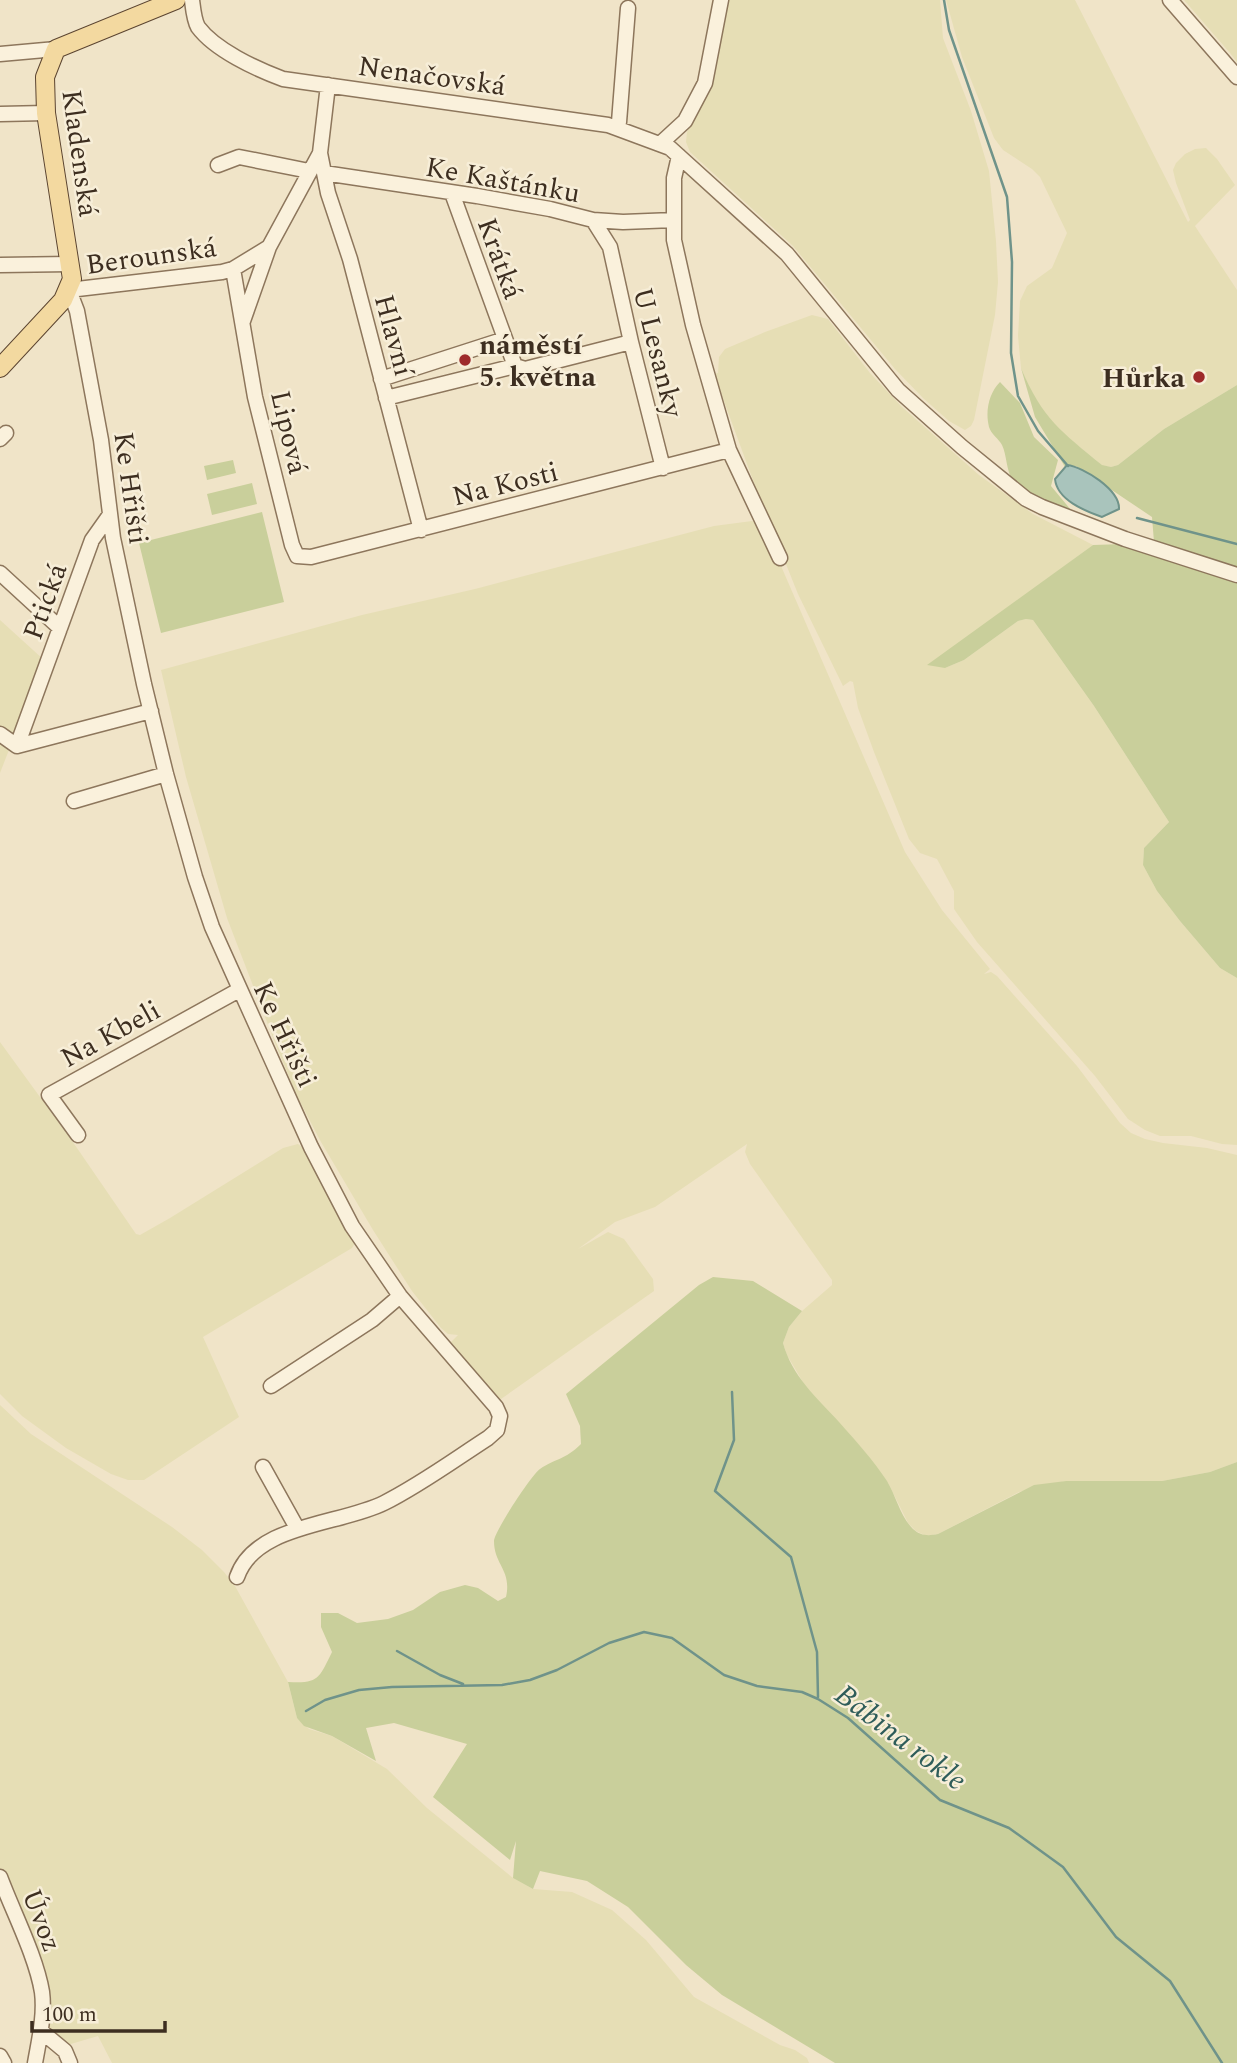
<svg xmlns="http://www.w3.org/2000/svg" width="1237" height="2063" viewBox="0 0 1237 2063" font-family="Spectral,serif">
<rect width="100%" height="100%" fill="#f0e4c8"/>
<path fill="#e6deb5" d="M 725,0 L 940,0 L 943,38 L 971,111 L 989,171 L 996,241 L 998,282 L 995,315 L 974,420 L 971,426 L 965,430 L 949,421 L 923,398 L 895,369 L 793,246 L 690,152 L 686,142 L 687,132 L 708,92 Z
M 946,0 L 1075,0 L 1188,222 L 1190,220 L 1176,183 L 1173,170 L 1176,163 L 1185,154 L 1195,149 L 1206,148 L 1217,159 L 1235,185 L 1195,226 L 1237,290 L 1237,385 L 1164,429 L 1118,465 L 1111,467 L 1103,466 L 1054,426 L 1033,396 L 1021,368 L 1018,336 L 1020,301 L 1027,286 L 1052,268 L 1067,233 L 1040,177 L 1032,169 L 1003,150 L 994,138 L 962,57 Z
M 1184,0 L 1237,0 L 1237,62 L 1230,53 Z
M 812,315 L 828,319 L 870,373 L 902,407 L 979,475 L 1033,514 L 1093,545 L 1044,581 L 945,668 L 964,660 L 1018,621 L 1026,619 L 1033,620 L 1094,706 L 1169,822 L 1144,848 L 1143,865 L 1157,891 L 1180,921 L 1220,968 L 1237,978 L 1237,1145 L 1222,1144 L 1191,1136 L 1160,1136 L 1145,1130 L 1128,1119 L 1095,1076 L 977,942 L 954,909 L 954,891 L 937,859 L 920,853 L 909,839 L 874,752 L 858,708 L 853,682 L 850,681 L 843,686 L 798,594 L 761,502 L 714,374 L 718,373 L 719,357 L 725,349 L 765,332 Z
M 752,521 L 756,523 L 778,559 L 905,852 L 942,910 L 990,969 L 984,974 L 991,972 L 997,976 L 1077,1066 L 1120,1123 L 1131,1133 L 1145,1139 L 1163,1143 L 1207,1148 L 1237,1155 L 1237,1462 L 1210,1472 L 1162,1481 L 1066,1481 L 1019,1492 L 938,1534 L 926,1536 L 916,1531 L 908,1523 L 888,1483 L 864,1451 L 807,1389 L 787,1355 L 783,1343 L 789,1327 L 802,1311 L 832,1285 L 832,1280 L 750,1164 L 745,1152 L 747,1144 L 655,1207 L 615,1222 L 578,1249 L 608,1232 L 624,1239 L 653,1279 L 654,1291 L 501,1399 L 492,1395 L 451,1342 L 458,1335 L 448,1334 L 441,1328 L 412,1291 L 373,1230 L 321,1142 L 297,1096 L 277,1048 L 227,918 L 186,777 L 161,670 L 362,615 L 475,589 L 714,526 Z
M 0,620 L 44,660 L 0,773 Z
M 0,1042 L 77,1148 L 136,1234 L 140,1235 L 170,1218 L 283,1148 L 298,1144 L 303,1148 L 353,1237 L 355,1243 L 352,1248 L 203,1337 L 239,1417 L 144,1480 L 128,1480 L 111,1474 L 66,1448 L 22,1416 L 0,1394 Z
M 0,1405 L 31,1434 L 172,1527 L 202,1550 L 224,1572 L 235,1586 L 288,1682 L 297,1718 L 309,1729 L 332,1736 L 387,1769 L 427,1808 L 513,1878 L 533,1889 L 572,1892 L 612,1910 L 646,1940 L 694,1997 L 780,2045 L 795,2050 L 807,2058 L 809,2063 L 112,2063 L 98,2036 L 64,2046 L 47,2029 L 35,1955 L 0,1869 Z"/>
<path fill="#c9cf9b" d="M 1021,368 C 1043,420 1061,431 1102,465 L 1111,467 L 1118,465 L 1164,429 L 1237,385 L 1237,569 L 1154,542 L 1152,517 L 1076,466 L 1065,467 L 1035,417 Z
M 1000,382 L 1020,403 L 1034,437 L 1058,460 L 1051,486 L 1071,510 C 1053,506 1025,498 1013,481 C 1006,471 1007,455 1002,445 C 999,439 991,434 989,427 C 985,411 989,393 1000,382 Z
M 233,460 L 236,473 L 207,480 L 204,466 Z
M 252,483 L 257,504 L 212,515 L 207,494 Z
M 262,512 L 284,602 L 161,633 L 139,543 Z
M 1124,544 L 1237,581 L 1237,978 L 1220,968 L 1180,921 L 1157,891 L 1143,865 L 1144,848 L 1169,822 L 1094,706 L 1033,620 L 1026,619 L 1018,621 L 964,660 L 945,668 L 927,665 L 1093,545 Z
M 713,1277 L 753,1281 L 802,1311 L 789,1327 L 783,1343 C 792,1376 816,1397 839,1422 C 856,1441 873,1460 887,1481 C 896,1496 900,1516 913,1529 C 921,1536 928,1536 938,1534 L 1034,1485 L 1066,1481 L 1162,1481 L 1210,1472 L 1237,1462 L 1237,2063 L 835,2063 L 722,1995 L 686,1965 L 628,1907 L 587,1881 L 540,1871 L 533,1889 L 513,1878 L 516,1841 L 510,1860 L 433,1797 L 467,1744 L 394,1723 L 366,1728 L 376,1761 L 332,1736 L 304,1726 L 297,1718 L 288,1682 C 319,1684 319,1678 332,1652 L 321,1627 L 321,1613 L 338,1613 L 357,1623 L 388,1619 L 413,1610 L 440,1592 L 465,1585 L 478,1588 L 498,1601 L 506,1597 C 512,1570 494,1565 494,1541 C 494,1532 532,1474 540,1469 C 556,1458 565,1460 581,1444 L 580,1426 L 566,1394 L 699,1285 Z"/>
<path fill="#a9c4bc" stroke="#6f938a" stroke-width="2" d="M 1067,465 C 1084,467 1120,490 1119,509 L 1102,517 C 1085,511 1057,500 1055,479 Z"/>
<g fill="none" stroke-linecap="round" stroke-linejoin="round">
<path stroke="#6f938a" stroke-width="2.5" d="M 944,0 L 949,30 L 1007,197 L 1012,262 L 1011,353 L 1018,396 L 1038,431 L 1068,466
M 1137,518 L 1237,544
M 732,1392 L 734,1440 L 715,1491 L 791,1557 L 817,1652 L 818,1697
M 397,1651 L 440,1675 L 463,1684
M 306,1711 L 325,1700 L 359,1690 L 392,1687 L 502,1685 L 530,1680 L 557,1670 L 609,1643 L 644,1632 L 672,1638 L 724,1675 L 757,1686 L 802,1692 L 818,1699 L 848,1718 L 940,1800 L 1009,1828 L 1063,1867 L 1116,1937 L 1170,1981 L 1222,2063"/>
<defs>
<path id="minor" d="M 192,0 C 193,8 194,20 198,27 C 215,50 256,69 283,79 L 608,125 L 670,148 L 787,254 L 898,390 L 962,447 L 1026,499 L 1042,507 L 1125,539 L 1237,575
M 1170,0 L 1237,77
M 0,54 L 56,49
M 0,114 L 46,113
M 616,127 L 619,122 L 628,8
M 660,144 L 685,121 L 705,83 L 721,0
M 320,153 L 328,193 L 350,259 L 421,530
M 679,156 L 674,178 L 674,240 L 693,325 L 729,450 L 780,558
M 218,165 L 239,157 L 309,171
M 324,173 L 477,196 L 550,209 L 593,220 L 623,222 L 674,220
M 452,193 L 515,366
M 593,220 L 610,247 L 631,342 L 663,468
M 0,265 L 70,264
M 233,269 L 255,397 L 292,545 L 297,556 L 311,557 L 729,450
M 243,321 L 269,247
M 515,366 L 525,369 L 631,342
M 381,379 L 505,339
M 386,398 L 515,366
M 0,439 L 6,433
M 0,573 L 60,628
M 0,734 L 17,746
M 17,746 L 92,540 L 109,516
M 17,746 L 151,711
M 74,801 L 166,774
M 78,1135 L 49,1095 L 239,990
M 271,1386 L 372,1320 L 400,1296
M 263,1467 L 297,1528
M 237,1577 C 255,1524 340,1525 384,1503 C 420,1485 454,1460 488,1438 L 497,1430 L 500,1416 L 496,1407 L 400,1296 L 352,1226 L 311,1147 L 212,927 L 195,877 L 166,774 L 144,684 L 113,538 L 101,440 L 77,311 L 69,290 L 222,272 L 233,269 L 269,247 L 320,153 L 328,85
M 0,1877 C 13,1912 36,1956 42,1992 C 45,2015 39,2040 35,2063
M 41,2031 L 65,2051 L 70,2063
M 0,2056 L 4,2063"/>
<path id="major" d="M 0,368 L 63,300 L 72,279 L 46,113 L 45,77 L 56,49 L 176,0"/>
</defs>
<use href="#minor" stroke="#8d765c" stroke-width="17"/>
<use href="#major" stroke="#5b4430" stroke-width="20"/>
<use href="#minor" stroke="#faf1dc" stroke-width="14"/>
<use href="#major" stroke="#f3d9a0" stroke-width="18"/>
</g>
<g fill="#9e2a2b" stroke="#f7eed8" stroke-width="2.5">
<circle cx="465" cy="360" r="7"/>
<circle cx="1199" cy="377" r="7"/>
</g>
<g text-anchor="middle" stroke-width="5" stroke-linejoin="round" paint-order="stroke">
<g font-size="28" fill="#3d2e20" stroke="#f7eed8">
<text transform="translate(432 75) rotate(8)" y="10">Nenačovská</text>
<text transform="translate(81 153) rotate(82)" y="10">Kladenská</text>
<text transform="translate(503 179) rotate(10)" y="10">Ke Kaštánku</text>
<text transform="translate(151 255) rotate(-8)" y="10">Berounská</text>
<text transform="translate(501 258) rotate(70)" y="10">Krátká</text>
<text transform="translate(395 335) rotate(75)" y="10">Hlavní</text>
<text transform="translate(659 352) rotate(76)" y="10">U Lesanky</text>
<text transform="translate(290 432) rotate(77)" y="10">Lipová</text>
<text transform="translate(505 483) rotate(-14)" y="10">Na Kosti</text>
<text transform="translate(132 488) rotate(82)" y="10">Ke Hřišti</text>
<text transform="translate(44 601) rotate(-70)" y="10">Ptická</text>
<text transform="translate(110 1033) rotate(-29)" y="10">Na Kbeli</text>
<text transform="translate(286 1034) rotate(65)" y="10">Ke Hřišti</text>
<text transform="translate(43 1920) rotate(69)" y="10">Úvoz</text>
</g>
<g font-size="28" font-weight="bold" fill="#3d2e20" stroke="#f7eed8" text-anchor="start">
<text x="479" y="354">náměstí<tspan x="479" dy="32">5. května</tspan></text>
<text x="1185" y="387" text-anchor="end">Hůrka</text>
</g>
<g font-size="30" font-style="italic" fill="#2f5d5a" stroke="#f7eed8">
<text transform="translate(901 1737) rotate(37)" y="10">Bábina rokle</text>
</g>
</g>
<path d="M32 2021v10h133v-10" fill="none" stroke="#3d2e20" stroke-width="3.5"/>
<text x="42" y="2021" font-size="21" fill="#3d2e20" stroke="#f7eed8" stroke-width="5" paint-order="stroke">100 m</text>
</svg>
